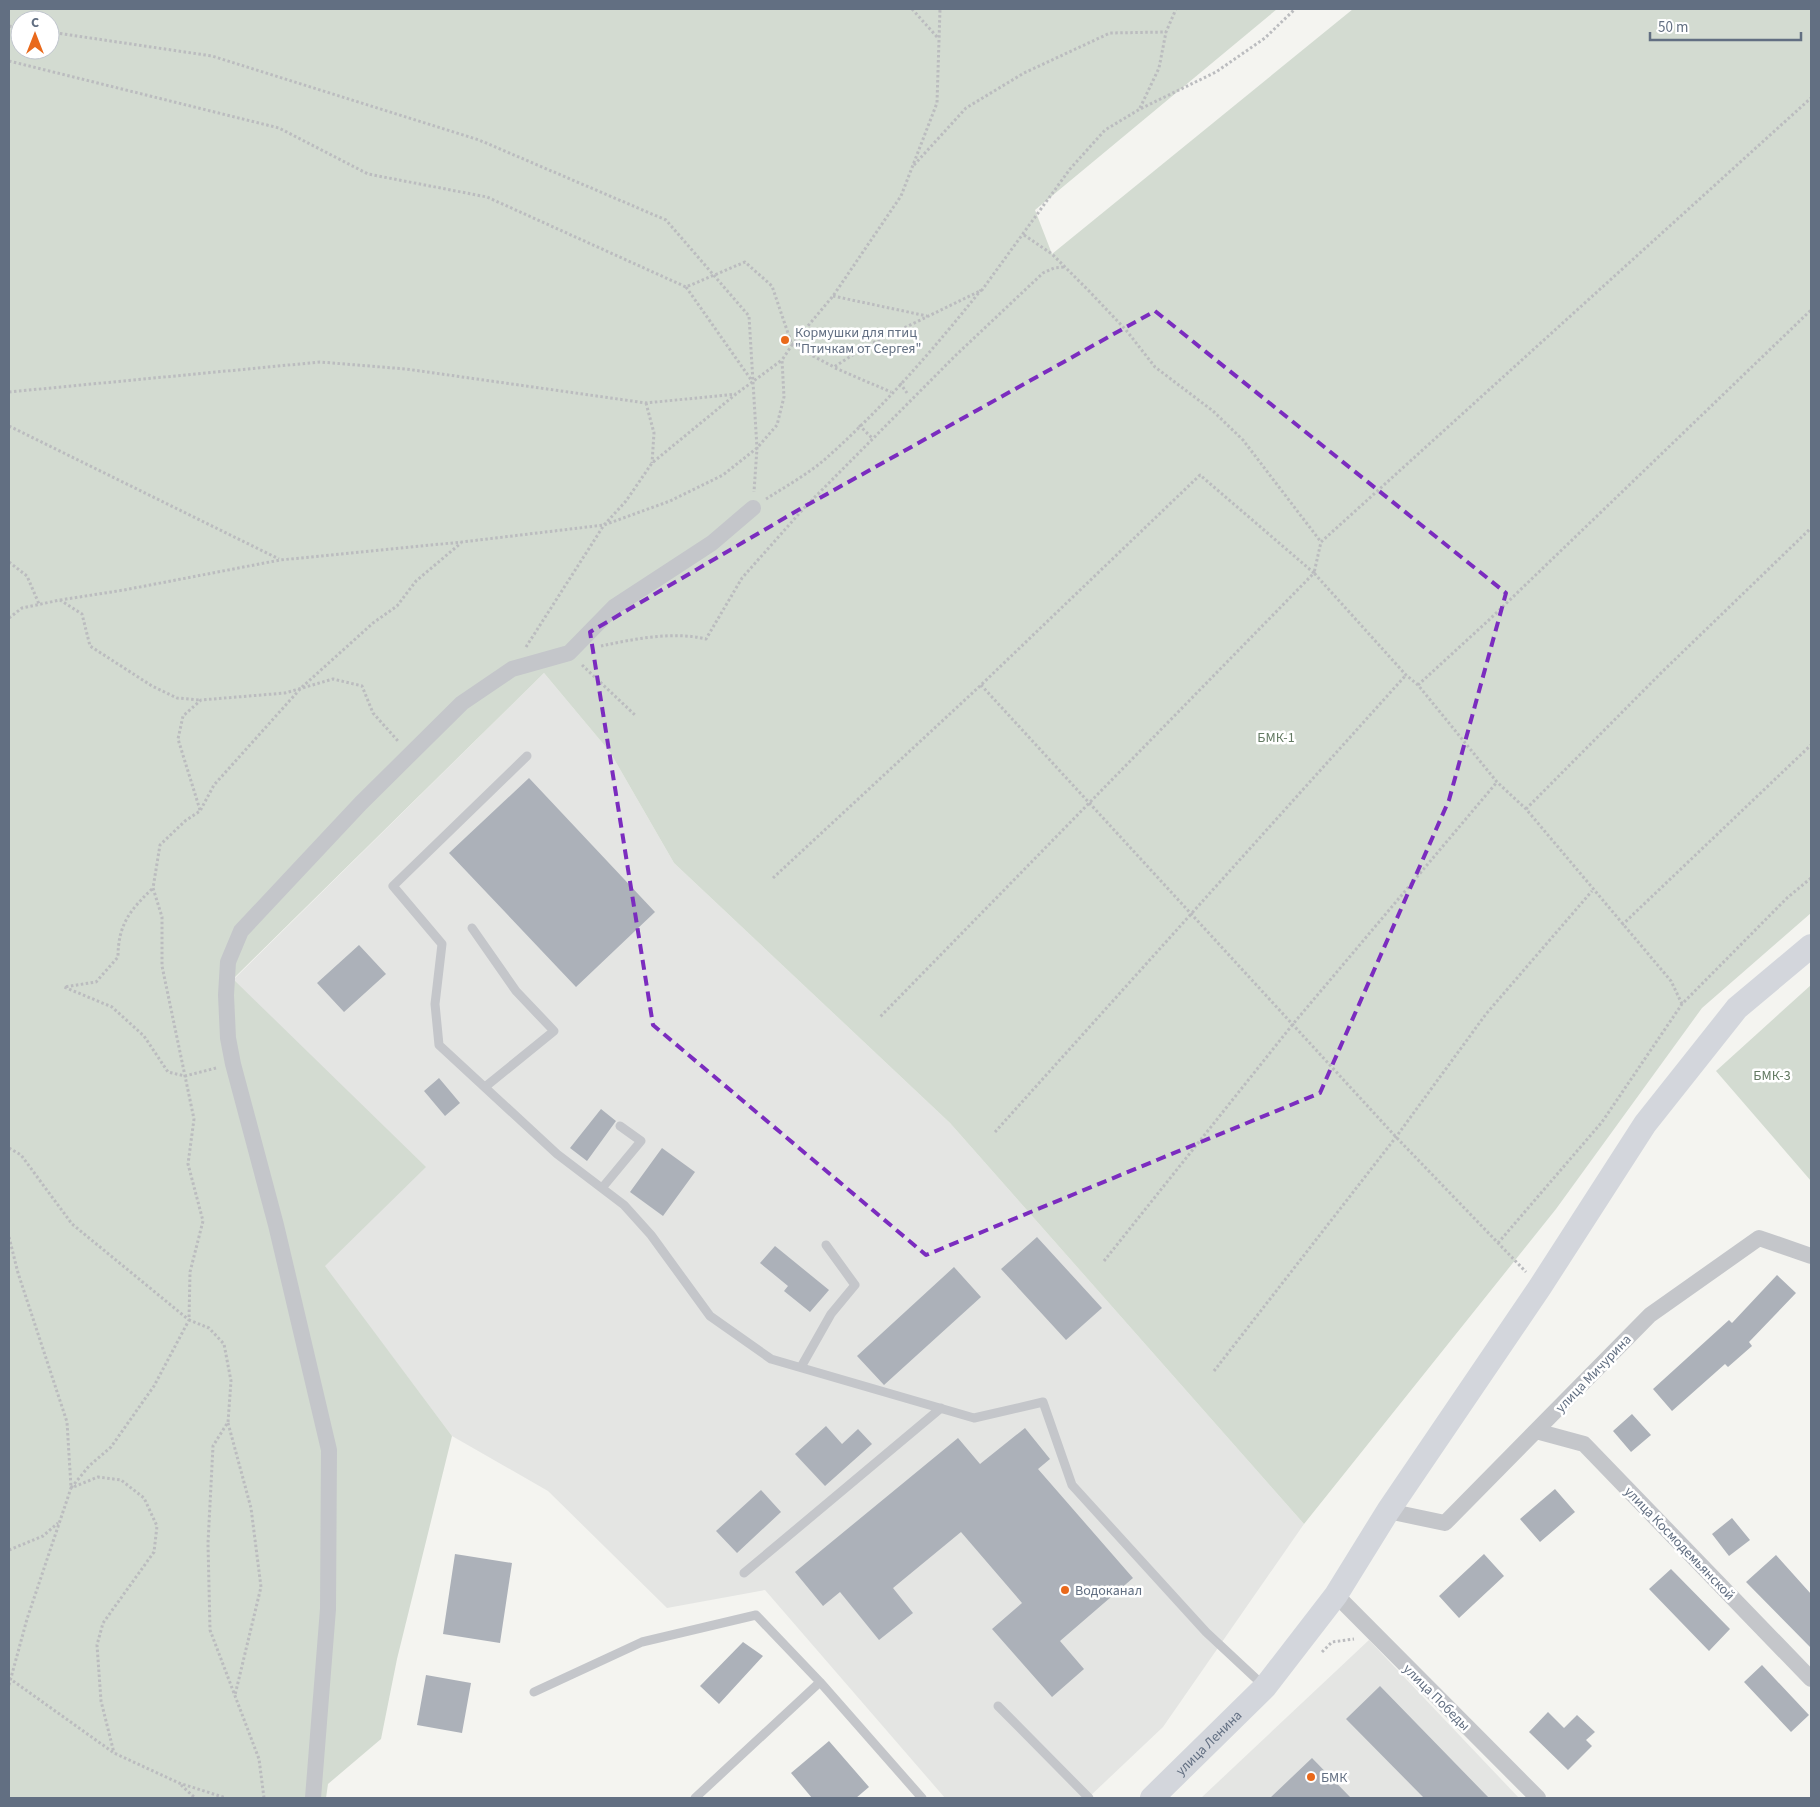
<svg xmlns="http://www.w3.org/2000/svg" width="1820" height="1807" viewBox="0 0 1820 1807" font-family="'Source Sans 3',sans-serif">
<rect width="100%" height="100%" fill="#f4f4f0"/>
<path fill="#e4e5e3" d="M 544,673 L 610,752 L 674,863 L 950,1123 L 1304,1524 L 1163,1727 L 1088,1798 L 945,1798 L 765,1590 L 667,1608 L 548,1491 L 452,1436 L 324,1266 L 233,980 Z
M 1369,1640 L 1519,1798 L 1201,1798 Z"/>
<path fill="#d3dbd1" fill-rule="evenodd" d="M 9,9 L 1277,9 L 1035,210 L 1052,254 L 1353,9 L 1811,9 L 1811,913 L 1702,1008 L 1556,1209 L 1304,1524 L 950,1123 L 674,863 L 610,752 L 544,673 L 233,979 L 426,1167 L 325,1266 L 452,1436 L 397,1659 L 381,1739 L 328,1784 L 326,1798 L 9,1798 ZM 20,20 L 50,20 L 50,50 L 20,50 Z
M 1811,985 L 1811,1181 L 1716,1071 Z"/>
<path fill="#acb1b9" d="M 529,778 L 655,912 L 576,987 L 449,853 Z
M 359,945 L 386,974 L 344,1012 L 317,983 Z
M 439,1078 L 460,1103 L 445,1116 L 424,1091 Z
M 601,1109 L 616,1121 L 587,1161 L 570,1148 Z
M 662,1148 L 695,1172 L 663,1216 L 630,1192 Z
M 1037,1237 L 1102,1308 L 1066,1340 L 1001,1269 Z
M 775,1246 L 829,1290 L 810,1312 L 784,1291 L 788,1286 L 760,1263 Z
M 954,1267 L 981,1297 L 884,1385 L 857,1356 Z
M 1777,1275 L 1796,1293 L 1749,1342 L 1752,1346 L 1728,1367 L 1725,1364 L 1672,1411 L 1653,1389 L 1729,1320 L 1732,1323 Z
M 1632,1414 L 1651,1435 L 1631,1452 L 1613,1431 Z
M 826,1426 L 842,1444 L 858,1429 L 872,1444 L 825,1486 L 795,1454 Z
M 1025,1428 L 1050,1459 L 1038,1469 L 1133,1578 L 1060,1641 L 1084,1669 L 1052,1697 L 992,1629 L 1022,1603 L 961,1532 L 893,1588 L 913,1613 L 879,1640 L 840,1592 L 823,1606 L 795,1572 L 958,1438 L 980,1464 Z
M 1555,1489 L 1575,1512 L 1540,1542 L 1520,1519 Z
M 761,1490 L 781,1512 L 737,1553 L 716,1531 Z
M 1732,1518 L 1750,1540 L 1729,1556 L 1712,1534 Z
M 455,1554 L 512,1563 L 500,1643 L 443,1634 Z
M 1484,1554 L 1504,1576 L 1459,1618 L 1439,1596 Z
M 1776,1555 L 1811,1594 L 1811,1648 L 1746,1582 Z
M 1671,1569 L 1730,1629 L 1709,1651 L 1649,1589 Z
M 743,1642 L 763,1656 L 719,1704 L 700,1686 Z
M 1762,1665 L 1809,1715 L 1791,1732 L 1744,1682 Z
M 426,1675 L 471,1683 L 462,1733 L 417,1725 Z
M 1380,1686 L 1489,1798 L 1424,1798 L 1346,1719 Z
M 1548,1712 L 1564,1728 L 1577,1715 L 1595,1732 L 1586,1740 L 1592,1746 L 1568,1770 L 1529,1732 Z
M 829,1741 L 869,1787 L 856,1798 L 812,1798 L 791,1773 Z
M 1312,1758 L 1351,1798 L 1270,1798 Z"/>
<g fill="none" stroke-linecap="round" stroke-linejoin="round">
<path stroke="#bbbcbf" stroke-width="3" stroke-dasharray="2.5 2.5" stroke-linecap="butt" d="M 912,9 L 938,38
M 9,26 L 20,28
M 50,32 L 212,56 L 479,140 L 666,220 L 749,316 L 757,448 L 754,492
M 9,61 L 279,128 L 368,174 L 487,197 L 686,287 L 745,262 L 772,286 L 792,345
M 1140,108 L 1159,68 L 1166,32 L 1176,9
M 914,165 L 966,108 L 1024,73 L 1110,33 L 1166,32
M 1024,235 L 1052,254 L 1089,291 L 1126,330 L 1155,367 L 1213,411 L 1243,440 L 1321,542
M 686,287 L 752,381
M 833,296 L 927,316
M 792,345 L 833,296 L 901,196 L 937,103 L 940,9
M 835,368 L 891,392
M 900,383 L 907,393
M 9,392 L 320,362 L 406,369 L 646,403 L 736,394
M 646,403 L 654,433 L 652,463
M 859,425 L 873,439
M 9,426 L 279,559
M 766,499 C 785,487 806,475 823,461 C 881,410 933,350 981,290
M 9,562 L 27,576 L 39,604
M 60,600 L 124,590 L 280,560 L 462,542 L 604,525 L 670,501 L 723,475 L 757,448 L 777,425 L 784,397 L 782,360 L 792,345 L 834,367 L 865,347 L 982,290 L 1070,169 L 1105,130 L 1140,109 L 1216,72 L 1265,38 L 1295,9
M 9,618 L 22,608 L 60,600 L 82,614 L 90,646 L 152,686 L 177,698 L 200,700
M 601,646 C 634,639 673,631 706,639 L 742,578 L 805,507 L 955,356 L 1043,273 L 1054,268 L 1065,267
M 526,647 L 604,525 L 626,501 L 652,463 L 736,394 L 782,360
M 582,665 L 635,715
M 981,685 L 1396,1137 L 1526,1272
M 1418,685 L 1490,619 L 1811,310
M 1526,809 L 1662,672 L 1811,528
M 200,810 L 178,739 L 183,716 L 201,700 L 285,693 L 333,679 L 362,686 L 373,713 L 398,741
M 773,878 L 981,685 L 1200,475 L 1314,573 L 879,1018
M 152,889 C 130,910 118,925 118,957 L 96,982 L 64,987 L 112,1007 L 144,1036 L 168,1072 L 185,1076 L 216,1068
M 1622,925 L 1811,745
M 1682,1004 L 1671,981 L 1526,809 L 1497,782 L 1418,685 L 1406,675 L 1314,573 L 1321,542 L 1811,98
M 995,1132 L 1406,675
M 9,1148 L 21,1155 L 72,1224 L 189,1320 L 154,1386 L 111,1447 L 89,1466 L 71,1488
M 9,1237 L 18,1273 L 67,1422 L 71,1487
M 1498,1243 L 1602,1122 L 1682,1004 L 1787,898 L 1811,878
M 1104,1261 L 1293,1024 L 1497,782
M 1214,1371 L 1396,1137 L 1486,1014 L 1592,891
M 228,1423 L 251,1508 L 261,1587 L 235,1695
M 9,1550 L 43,1536 L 58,1523
M 1322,1652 L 1332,1642 L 1354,1639
M 9,1678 L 114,1753 L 179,1783 L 226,1798
M 9,1685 L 27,1619 L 71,1488 L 98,1477 L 121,1480 L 144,1498 L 157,1526 L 154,1552 L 103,1623 L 97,1645 L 101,1701 L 114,1753
M 181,1785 L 195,1798
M 264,1798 L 259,1759 L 210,1630 L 208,1543 L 213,1446 L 228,1422 L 231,1381 L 224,1344 L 209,1328 L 189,1320 L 190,1272 L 203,1221 L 188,1164 L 194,1119 L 162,966 L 162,917 L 153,888 L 160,845 L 185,821 L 200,811 L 214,785 L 301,688 L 373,623 L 397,606 L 416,581 L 461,543"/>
<path stroke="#c4c6ca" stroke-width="9" d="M 527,756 L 393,886 L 442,944 L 435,1004 L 439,1045 L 557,1154 L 624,1205 L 651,1235 L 710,1316 L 771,1359 L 974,1418 L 1043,1402 L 1072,1485 L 1206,1632 L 1265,1687
M 472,928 L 516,991 L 554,1031 L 485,1087
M 602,1188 L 641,1141 L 620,1126
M 801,1367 L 831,1314 L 855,1285 L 826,1245
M 744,1573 L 941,1408
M 534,1692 L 642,1642 L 756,1615 L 820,1682 L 922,1798
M 998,1706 L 1089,1798
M 695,1798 L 820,1682"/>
<path stroke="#c4c6ca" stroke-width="16" d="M 1536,1431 L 1584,1444 L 1811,1679
M 1388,1511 L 1445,1523 L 1650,1315 L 1759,1238 L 1811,1256
M 1336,1595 L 1538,1798
M 313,1798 L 328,1609 L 329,1450 L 276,1225 L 233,1064 L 228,1038 L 226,995 L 228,962 L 241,931 L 361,803 L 462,703 L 512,669 L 569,653 L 614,607 L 712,543 L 753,508"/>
<path stroke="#d3d6dc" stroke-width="24" id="s1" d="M 1152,1798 L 1265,1687 L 1336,1595 L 1388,1511 L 1540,1287 L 1645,1124 L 1737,1008 L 1811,946"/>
</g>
<path fill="none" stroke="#7b2cbf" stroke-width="4" stroke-dasharray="10 6" stroke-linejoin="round" d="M 1155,311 L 1506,593 L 1449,800 L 1320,1093 L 926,1255 L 653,1025 L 590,632 L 800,509 Z"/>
<g fill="#e9691b" stroke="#fff" stroke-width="2">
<circle cx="785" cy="340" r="5"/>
<circle cx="1065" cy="1590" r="5"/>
<circle cx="1311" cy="1777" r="5"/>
</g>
<g text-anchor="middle" stroke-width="5" stroke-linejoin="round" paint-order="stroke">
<g font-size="14" fill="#626f82" stroke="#fff" text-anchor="start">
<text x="795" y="337">Кормушки для птиц<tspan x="795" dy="16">"Птичкам от Сергея"</tspan></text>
<text x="1075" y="1595">Водоканал</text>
<text x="1321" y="1782">БМК</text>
</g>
<g font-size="14" fill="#627961" stroke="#fff">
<text x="1276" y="742">БМК-1</text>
<text x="1772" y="1080">БМК-3</text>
</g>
<g font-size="14" fill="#626f82" stroke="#fff">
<text transform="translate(1593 1373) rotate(-46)" y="5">улица Мичурина</text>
<text transform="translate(1680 1543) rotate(46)" y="5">улица Космодемьянской</text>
<text transform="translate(1437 1697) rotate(45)" y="5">улица Победы</text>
<text dy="5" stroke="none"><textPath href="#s1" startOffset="79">улица Ленина</textPath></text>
</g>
</g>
<rect width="1820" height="1807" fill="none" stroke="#626f82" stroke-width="20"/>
<g transform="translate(35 35)"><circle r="24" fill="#ffffff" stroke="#c0c5cd"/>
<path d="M0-4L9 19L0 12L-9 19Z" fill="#e9691b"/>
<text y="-8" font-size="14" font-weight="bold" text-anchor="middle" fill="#626f82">С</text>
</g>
<path d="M1650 32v8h151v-8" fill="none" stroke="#626f82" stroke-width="2.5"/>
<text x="1658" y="32" font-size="15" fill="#626f82" stroke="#ffffff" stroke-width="4" paint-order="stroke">50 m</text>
</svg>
